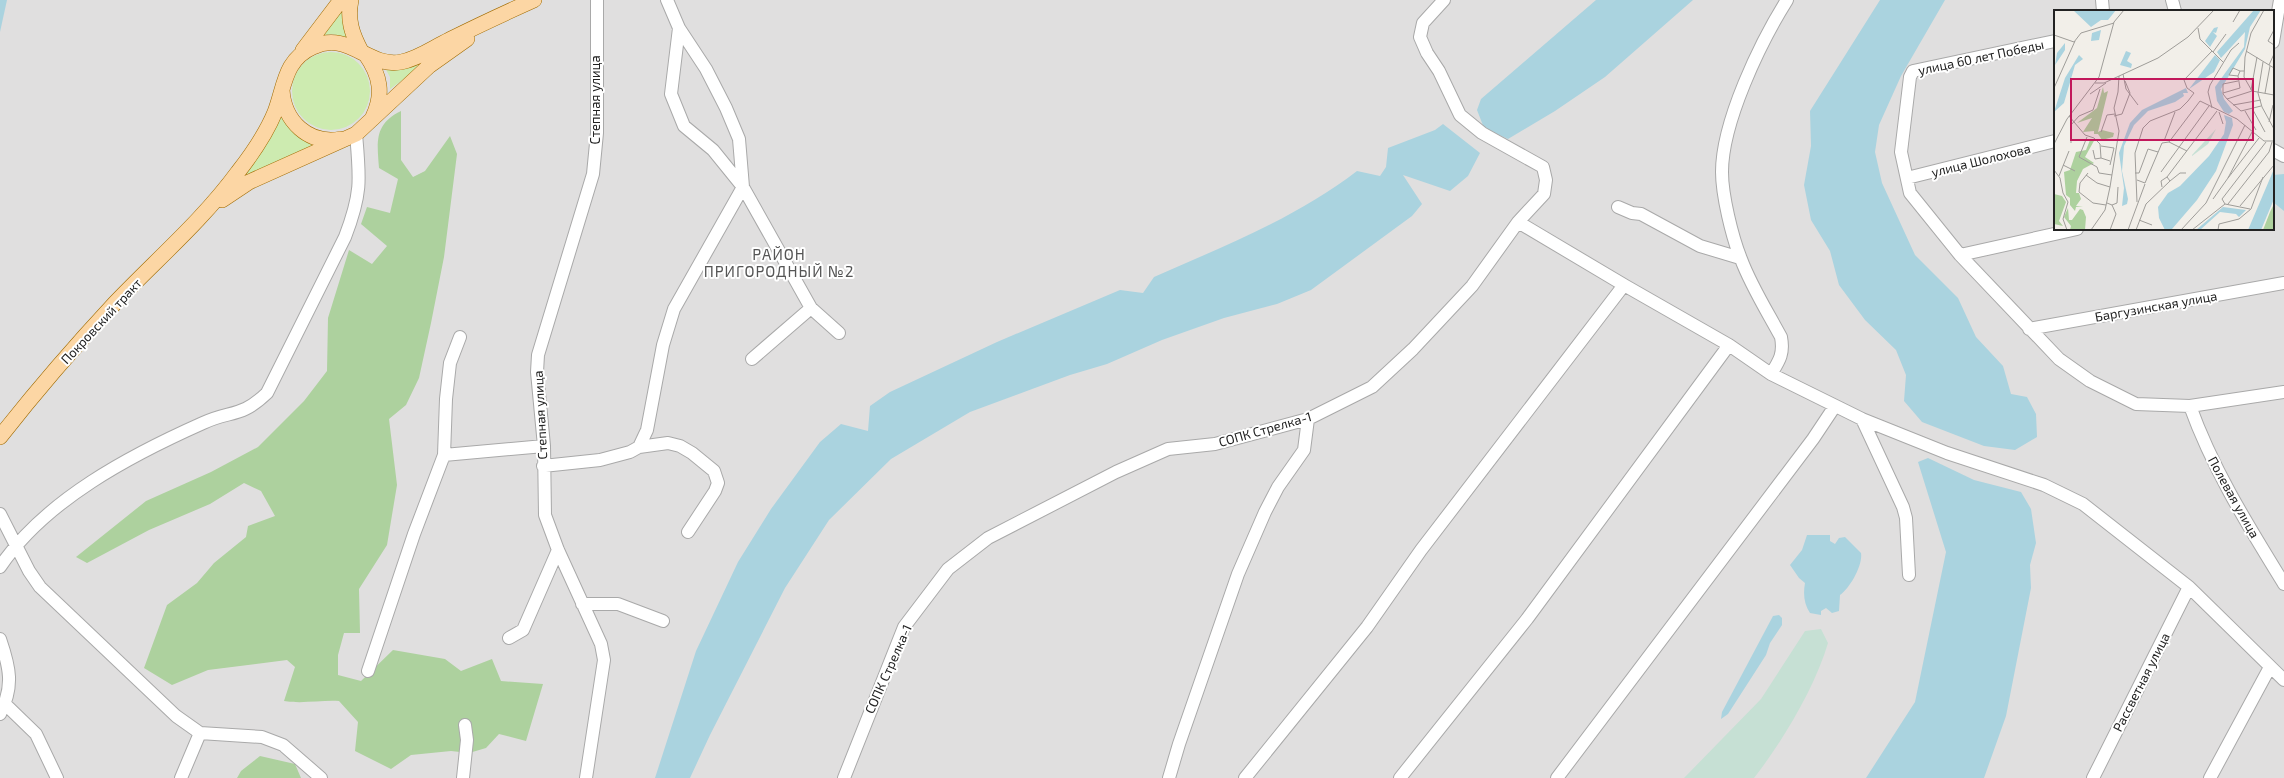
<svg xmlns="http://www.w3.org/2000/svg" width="2284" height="778" viewBox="0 0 2284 778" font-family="'Exo 2',sans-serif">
<rect width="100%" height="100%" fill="#f2efe9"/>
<path fill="#e0dfdf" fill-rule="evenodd" d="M 0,0 L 2284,0 L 2284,778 L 0,778 ZM 2055,11 L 2273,11 L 2273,229 L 2055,229 Z"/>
<path fill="#cdebb0" d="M 343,0 L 347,38 L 332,34 L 318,37 Z
M 446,49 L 390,89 L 390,77 L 385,68 Z
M292 91a39 39 0 1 1 78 0a39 39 0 1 1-78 0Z
M 278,105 L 322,144 L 234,186 Z"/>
<path fill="#add19e" d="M 401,111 L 401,160 L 413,177 L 425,171 L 450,136 L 457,154 L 444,257 L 431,323 L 419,378 L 406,405 L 389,419 L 397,485 L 387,545 L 359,589 L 360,633 L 344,633 L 338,655 L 338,675 L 361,681 L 393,650 L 445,659 L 461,671 L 492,659 L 501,681 L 543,684 L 526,741 L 499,734 L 486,748 L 469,753 L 451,751 L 411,755 L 391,769 L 355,751 L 358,722 L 339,701 C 321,700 302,704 284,701 L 295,667 L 287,660 L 208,670 L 172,685 L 144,668 L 167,605 L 197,583 L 214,563 L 246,537 L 248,526 L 275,516 L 261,491 L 244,483 L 210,504 L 149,530 L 87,563 L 76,557 L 146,501 L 211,472 L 258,447 L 304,401 L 327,371 L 328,318 L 349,250 L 372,264 L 387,246 L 361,224 L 367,207 L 390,213 L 398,179 L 379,168 C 377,142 374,124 401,111 Z
M 260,756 L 295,764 L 301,778 L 237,778 L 241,771 Z"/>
<path fill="#c6e0d4" d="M 1821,629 L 1828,643 C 1815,687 1783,741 1754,778 L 1684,778 L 1761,699 L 1805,631 Z"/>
<path fill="#aad3df" d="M 0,0 L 7,0 L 0,32 Z
M 1596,0 L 1693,0 L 1605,77 L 1555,111 L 1508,139 L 1484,128 L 1477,110 L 1481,99 Z
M 1880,0 L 1945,0 L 1901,76 L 1879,125 L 1875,152 L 1882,183 L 1915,255 L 1958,298 L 1976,337 L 2003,366 L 2011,394 L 2027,397 L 2036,414 L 2037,437 L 2015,450 L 1984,446 L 1922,422 L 1904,401 L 1906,375 L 1896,350 L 1865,320 L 1839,285 L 1830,251 L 1811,220 L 1804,185 L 1811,146 L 1810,111 Z
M 1443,124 L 1480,153 L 1468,176 L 1450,191 L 1403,175 L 1422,204 L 1412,216 L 1311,290 L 1277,304 L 1224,318 L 1162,340 L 1107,364 L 1070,375 L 970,412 L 891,459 L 829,520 L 785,588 L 710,735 L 690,778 L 655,778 L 696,651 L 738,562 L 771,509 L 820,442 L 841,424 L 868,431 L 870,406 L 890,392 L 997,342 L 1120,290 L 1143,293 L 1154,277 C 1224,246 1296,218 1357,171 L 1380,176 L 1386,167 L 1388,148 L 1435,130 Z
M 2284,174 L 2284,211 L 2273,202 L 2273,175 Z
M 1928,458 L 1974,480 L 2021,492 L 2031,509 L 2036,543 L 2030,565 L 2031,588 L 2006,716 L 1984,778 L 1866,778 L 1915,702 L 1946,552 L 1918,462 Z
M 1807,535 L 1830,535 L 1830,541 L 1835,544 L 1839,538 L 1845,537 L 1861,553 C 1863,565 1850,588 1840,595 L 1839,611 L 1832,613 L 1826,608 L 1821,611 L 1821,615 L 1810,613 C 1804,604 1803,594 1805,583 L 1799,578 L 1790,565 L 1802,550 Z
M 1779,615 L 1782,618 L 1782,625 L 1770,643 L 1766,655 L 1728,714 L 1721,719 L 1722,712 L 1773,616 Z"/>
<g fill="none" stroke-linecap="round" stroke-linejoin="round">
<defs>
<path id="minor" d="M 667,0 L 679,28 L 671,94 L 684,126 L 713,150 L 743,187 L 811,308 L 839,333
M 2102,0 L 2103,11
M 2172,0 L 2175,11
M 2055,41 L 1913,71 L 1910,77 L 1901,152 L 1910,193 L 1960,255 L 2059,359 L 2090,381 L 2136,404 L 2190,406 L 2284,392
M 2273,42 L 2280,0
M 2273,150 L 2284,156
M 1907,178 L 2055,141
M 1618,207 L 1632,213 L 1641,214 L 1700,246 L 1740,258
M 1518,222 L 1624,285
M 1960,255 L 2077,229
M 2029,329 L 2284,283
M 752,359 L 811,308
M 1771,374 C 1780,360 1784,353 1781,337 C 1767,311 1751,286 1741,259 C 1732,237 1722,195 1722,172 C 1722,122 1760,43 1787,0
M 2190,406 C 2213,470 2249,527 2284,584
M 1862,419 L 1903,507 L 1906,518 L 1909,575
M 639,447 L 668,443 L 680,446 L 692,453 L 714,471 L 718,483 L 715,491 L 688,532
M 444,455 L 446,399 L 450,363 L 460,337
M 543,466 L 600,460 L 630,452 L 639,447 L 647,430 L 663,345 L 674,309 L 743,187 L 739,139 L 726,108 L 706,69 L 679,28
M 0,514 L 29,571 L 40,587 L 176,716 L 200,733 L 262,737 L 283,745 L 321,778
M 0,567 C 45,500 131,455 203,423 C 231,410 241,418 267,393 L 345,237 C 362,193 360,179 356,134
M 582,604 L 618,604 L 663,621
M 509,638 L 523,630 L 558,550
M 0,639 C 10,668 14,686 0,714
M 368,671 L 414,534 L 444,455 L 544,446
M 5,704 L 36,734 L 57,778
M 181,778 L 200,733
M 463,778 L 467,740 L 465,725
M 586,778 L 604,660 L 601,644 L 558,550 L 545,515 L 544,446 L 537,372 L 538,355 L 593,174 L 597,133 L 597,0
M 844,778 L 904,627 L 948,569 L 988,538 L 1116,472 L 1168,449 L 1215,444 L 1308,419 L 1372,387 L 1413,349 L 1472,286 L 1518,222 L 1544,194 L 1546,180 L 1543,167 L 1482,133 L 1460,115 L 1439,71 L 1427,53 L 1420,37 L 1423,23 L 1444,0
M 1169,778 L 1179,744 L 1238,574 L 1265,512 L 1278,487 L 1304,450 L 1308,419
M 1245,778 L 1367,627 L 1421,550 L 1624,285 L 1729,345 L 1771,374 L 1862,419 L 1947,453 L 2044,485 L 2083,504 L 2189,587 L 2284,680
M 1400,778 L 1527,619 L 1729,345
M 1557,778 L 1813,439 L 1835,406
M 2093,778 L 2189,587
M 2210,778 L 2270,667"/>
<path id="major" d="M 351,0 C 347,20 352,34 361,51
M 303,50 L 341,0
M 366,55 C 380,75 384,94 373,117
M 282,90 C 284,121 308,145 341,139
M 222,200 L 249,182 L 356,134 L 429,66 L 467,39
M 0,437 C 36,391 75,346 115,303 C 156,260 202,221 238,172 C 252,154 266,134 275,112 C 285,86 284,60 313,47 C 348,30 368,68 401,62 C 418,59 434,47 449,40 C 477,26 505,13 534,0"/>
</defs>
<use href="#minor" stroke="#a9a9a9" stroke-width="14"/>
<use href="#major" stroke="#a06b00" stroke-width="16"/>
<use href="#minor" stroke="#fff" stroke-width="12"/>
<use href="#major" stroke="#fcd6a4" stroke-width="15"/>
</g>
<g text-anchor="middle" stroke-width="4" stroke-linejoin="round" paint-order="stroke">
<g font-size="13" fill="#222" stroke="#fff">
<text transform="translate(1981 57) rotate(-12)" y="5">улица 60 лет Победы</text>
<text transform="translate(595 100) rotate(-90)" y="5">Степная улица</text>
<text transform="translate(1981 160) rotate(-14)" y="5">улица Шолохова</text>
<text transform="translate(2156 306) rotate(-10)" y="5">Баргузинская улица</text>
<text transform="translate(101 321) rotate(-47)" y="5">Покровский тракт</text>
<text transform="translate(540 415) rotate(-93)" y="5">Степная улица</text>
<text transform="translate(1265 429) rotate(-16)" y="5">СОПК Стрелка-1</text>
<text transform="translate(2234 497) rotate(61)" y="5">Полевая улица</text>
<text transform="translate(888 669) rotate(-66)" y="5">СОПК Стрелка-1</text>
<text transform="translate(2141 682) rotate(-63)" y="5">Рассветная улица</text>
</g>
<g font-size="15" letter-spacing="1" fill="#555" stroke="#fff">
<text x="779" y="260">РАЙОН<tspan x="779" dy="17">ПРИГОРОДНЫЙ №2</tspan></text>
</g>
</g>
<g transform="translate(2054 10)">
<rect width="220" height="220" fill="#f2efe9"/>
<path d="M 49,77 L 50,83 L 54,81 L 44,122 L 48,120 L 60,123 L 59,127 L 48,130 L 44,124 L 40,124 L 40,121 L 29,122 L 38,108 L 23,113 L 43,98 ZM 41,129 L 31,147 L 40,153 L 29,159 L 23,171 L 22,183 L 25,183 L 27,189 L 22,196 L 29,196 L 22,197 L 21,201 L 16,195 L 16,188 L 12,185 L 10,162 L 16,160 L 22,142 L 32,140 L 36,130 ZM 0,184 L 8,186 L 12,192 L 5,211 L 9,216 L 0,214 ZM 220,194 L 220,220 L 209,220 L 216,202 ZM 14,198 L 15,210 L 18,210 L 26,199 L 29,200 L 32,207 L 31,220 L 16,220 L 17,216 L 10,207 Z" fill="#add19e"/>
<path d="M 162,119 L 154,134 L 138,146 L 138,145 Z" fill="#c6e0d4"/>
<path d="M 19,0 L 62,0 L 54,10 L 47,10 L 37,17 ZM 200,0 L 207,0 L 196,17 L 191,39 L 167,79 L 170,89 L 179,101 L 175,104 L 170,102 L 163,91 L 161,77 L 190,37 L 191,22 L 167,48 L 163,42 ZM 164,17 L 162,23 L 159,22 L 163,26 L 156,37 L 151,31 L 160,18 ZM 47,20 L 45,30 L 37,31 L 38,23 ZM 11,33 L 11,40 L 1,55 L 3,43 ZM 72,41 L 77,43 L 73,51 L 78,54 L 77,58 L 66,55 ZM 25,45 L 29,49 L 21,55 L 10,93 L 0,102 L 11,68 ZM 161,45 L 166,50 L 160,62 L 135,79 ZM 132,78 L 134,83 L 129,83 L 130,86 L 121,92 L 94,101 L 80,115 L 70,136 L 68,161 L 74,189 L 73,194 L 68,196 L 70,178 L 65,143 L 76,113 L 88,100 ZM 170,105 L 178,108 L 179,115 L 162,161 L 143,190 L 118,219 L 111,220 L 105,208 L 104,197 L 114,183 L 126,176 L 155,146 L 170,124 L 172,112 ZM 220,159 L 220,189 L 207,220 L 194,220 ZM 169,197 L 192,200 L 185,207 L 182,204 L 166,202 L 146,220 L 142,220 Z" fill="#aad3df"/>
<path fill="none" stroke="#9f9d99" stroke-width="1" d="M 210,0 L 197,23 L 191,47 L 190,67 L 198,81 L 220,85M 179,12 L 186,0M 144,18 L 146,29 L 169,52M 220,20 L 214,31 L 220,35M 0,25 L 20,32 L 27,23 L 60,13M 192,41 L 220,58M 159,42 L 172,24M 215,55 L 220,44M 69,64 L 72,79 L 84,95M 184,66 L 175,65 L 179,58 L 186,61M 184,71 L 169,74 L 169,84 L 173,89 L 187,101 L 207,96M 41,73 L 50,73 L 104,48 L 134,27 L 160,0M 0,78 L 21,31M 197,80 L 203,47M 169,83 L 186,78 L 184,66 L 186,61 L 190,61M 204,83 L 208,97 L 220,119M 204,83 L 209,52M 211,83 L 216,56M 36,84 L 52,73M 173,89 L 198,81M 179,95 L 207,90M 158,98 L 154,82 L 156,75 L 177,40 L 185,33M 199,100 L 211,122M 191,101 L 202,120M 165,102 L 169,114M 15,106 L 31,125 L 40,128 L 46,134 L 47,148M 60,106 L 68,104 L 76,83 L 71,71M 215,112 L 219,95M 47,122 L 53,105 L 61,104M 33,127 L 25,147 L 43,157 L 45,163 L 58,165M 110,131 L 121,102M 17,133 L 17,115 L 25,106 L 39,100 L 46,79M 0,134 L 13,109 L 45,67 L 60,12 L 70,0M 47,136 L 60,138M 39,140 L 41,149 L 47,148 L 56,151M 133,141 L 115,132 L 146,91 L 183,109 L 210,131 L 220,131M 9,155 L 21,161M 56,155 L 60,138M 0,160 L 6,168 L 9,183 L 14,192 L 9,209 L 13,220M 107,162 L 155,96M 34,163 L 26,173 L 25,182 L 39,193 L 52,195M 81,163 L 85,163 L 94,139 L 104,142M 32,165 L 43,173 L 56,177M 5,166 L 15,141M 174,168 L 205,128M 83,170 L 91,173 L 108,133 L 115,132M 116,171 L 126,163 L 132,163M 108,177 L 107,171 L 113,167M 159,189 L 174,168 L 198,122M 83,192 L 81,143 L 89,118 L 96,111 L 126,99 L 134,91 L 140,83 L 133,78 L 130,70 L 158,41M 53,193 L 58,195 L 62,204 L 56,220M 171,194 L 168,189 L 212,132M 174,194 L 215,142 L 218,132M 58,195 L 63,193 L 64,177M 186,196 L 220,155M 85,210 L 98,215M 37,220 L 51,200 L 56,177 L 65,121 L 60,98 L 64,82 L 65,66M 74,220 L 91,174M 82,220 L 92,194 L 116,171 L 113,167 L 163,101M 127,220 L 152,193 L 191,115M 138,220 L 171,194 L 196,199M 164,220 L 165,214 L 185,209 L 197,199 L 209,167"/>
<path fill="#c2185b" fill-opacity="0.15" stroke="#c2185b" stroke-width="2" d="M 17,69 L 199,69 L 199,130 L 17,130 Z"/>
<rect width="220" height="220" fill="none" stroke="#222" stroke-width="2"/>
</g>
</svg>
